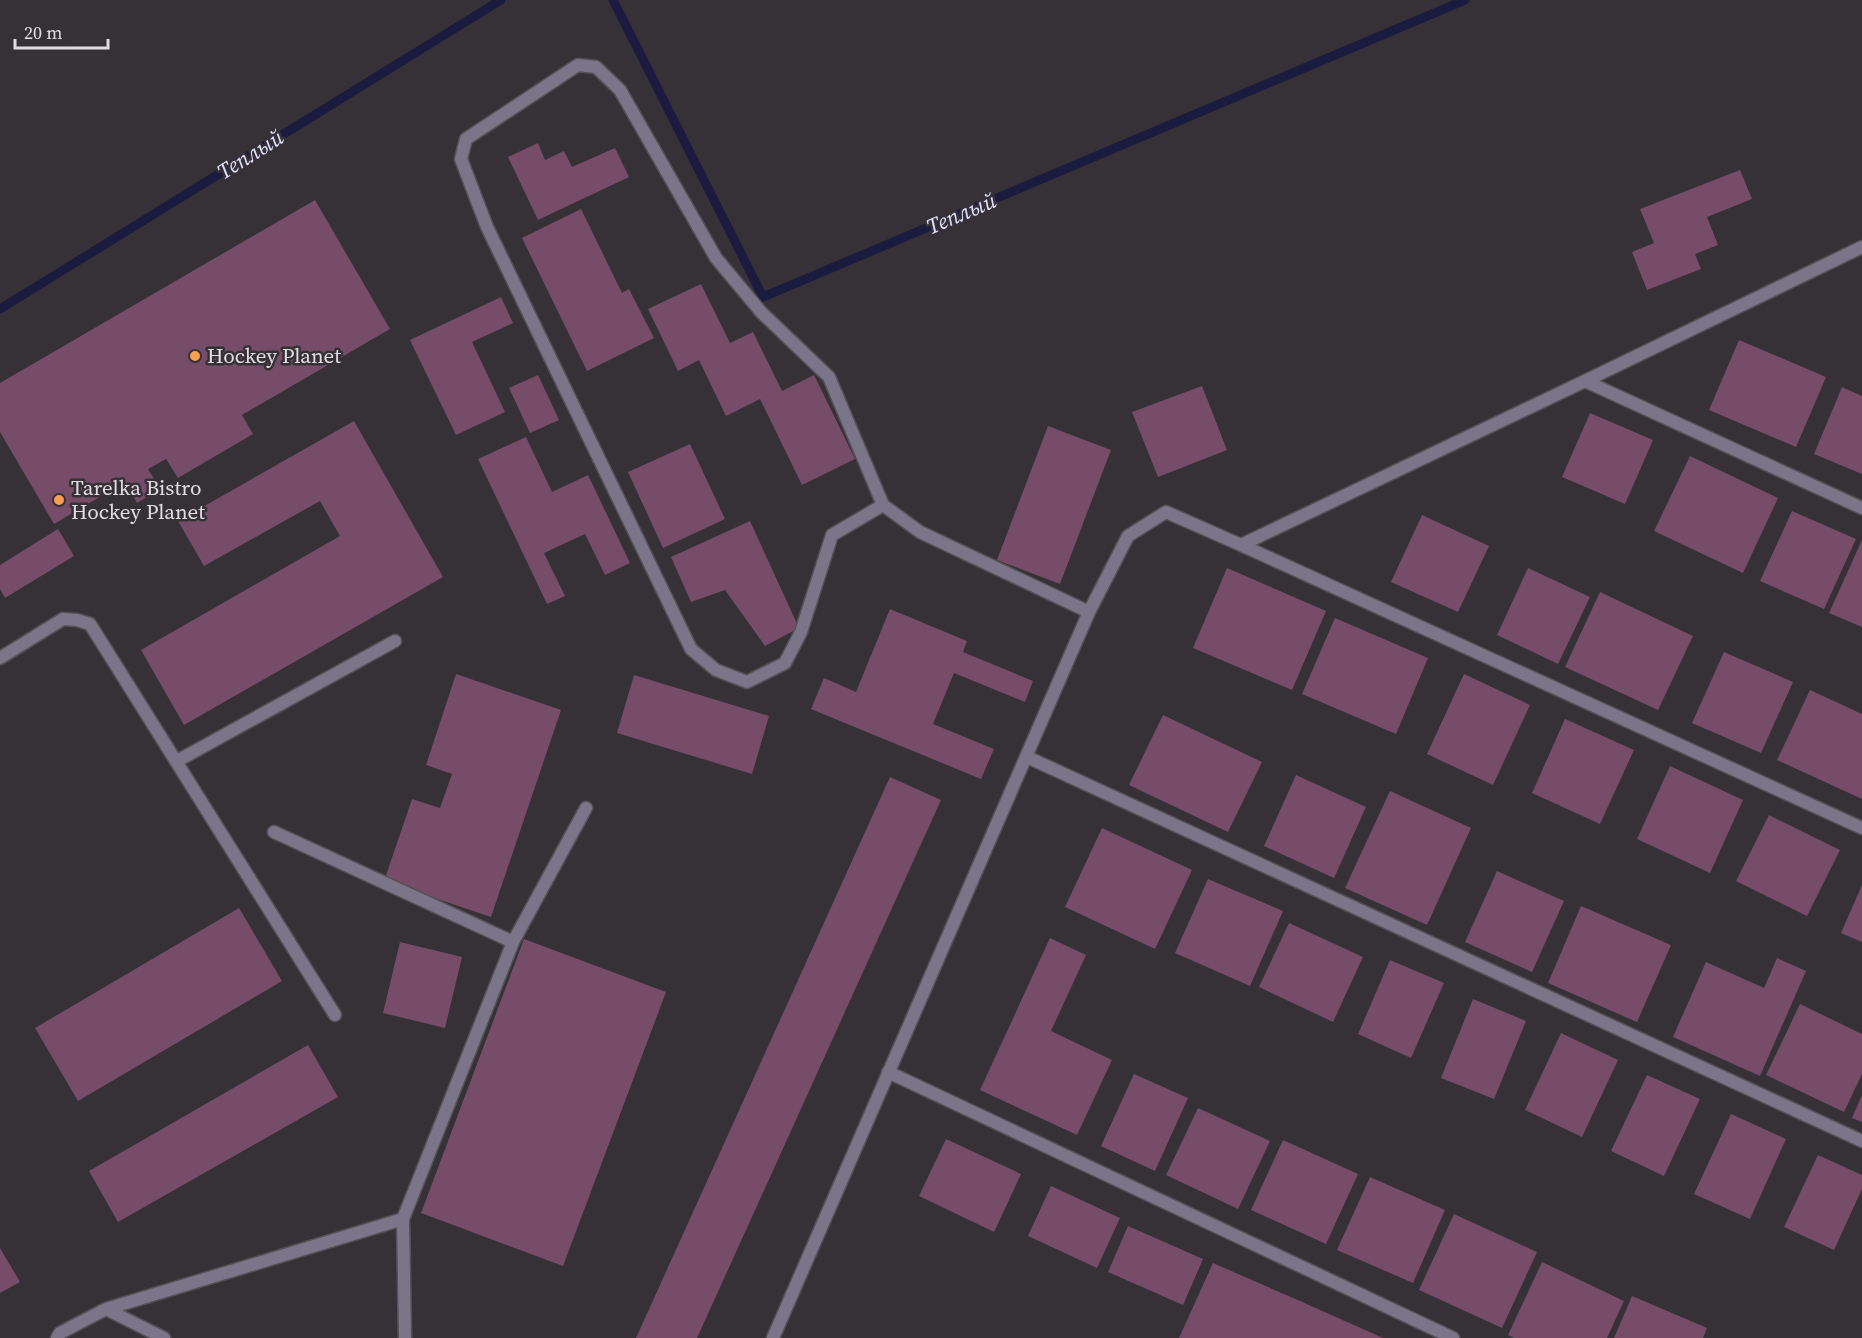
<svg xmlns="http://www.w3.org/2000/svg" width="1862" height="1338" viewBox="0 0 1862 1338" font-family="'Source Serif 4',serif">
<rect width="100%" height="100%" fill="#363137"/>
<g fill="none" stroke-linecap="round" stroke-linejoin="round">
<path stroke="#1b1b40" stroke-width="9" d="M 613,0 L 763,297 L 1465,0
M 0,309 L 501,0"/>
</g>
<path fill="#764c68" d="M 538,143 L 545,160 L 564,151 L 572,167 L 615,148 L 629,177 L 538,220 L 508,157 Z
M 1740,170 L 1752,199 L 1707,217 L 1718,245 L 1695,254 L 1701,269 L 1647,290 L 1632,252 L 1654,243 L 1640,209 Z
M 315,200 L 390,329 L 242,415 L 253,434 L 178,478 L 166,459 L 148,469 L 160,489 L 137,503 L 125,482 L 54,524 L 0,432 L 0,383 Z
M 581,209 L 622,293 L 629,289 L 654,338 L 587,371 L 522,238 Z
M 701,284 L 730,343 L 753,332 L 782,391 L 814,375 L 855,459 L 802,485 L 760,399 L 726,416 L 699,360 L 678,371 L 648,309 Z
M 501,297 L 513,323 L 472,342 L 505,412 L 456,435 L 410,340 Z
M 1739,340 L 1826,377 L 1796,447 L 1709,410 Z
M 538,375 L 559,420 L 530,433 L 509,388 Z
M 1202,386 L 1227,450 L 1158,477 L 1132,412 Z
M 1842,387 L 1862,396 L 1862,474 L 1814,454 Z
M 1590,413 L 1653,440 L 1625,504 L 1562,477 Z
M 354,421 L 443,577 L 184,725 L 141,650 L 340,536 L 320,501 L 204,566 L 178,521 Z
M 1048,426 L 1111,450 L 1060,584 L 997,560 Z
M 526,437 L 552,492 L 588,475 L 630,563 L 605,575 L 585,534 L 544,553 L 565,596 L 547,604 L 478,459 Z
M 690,444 L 725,519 L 663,548 L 628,472 Z
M 1690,456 L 1778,498 L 1743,573 L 1654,531 Z
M 1792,511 L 1856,539 L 1824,609 L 1760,581 Z
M 1422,515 L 1489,546 L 1458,612 L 1391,582 Z
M 750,521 L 799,628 L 765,646 L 725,590 L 691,602 L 671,557 Z
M 58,529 L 74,556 L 5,598 L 0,589 L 0,565 Z
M 1862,540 L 1862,627 L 1829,613 Z
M 1227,568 L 1326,611 L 1292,690 L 1193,648 Z
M 1528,568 L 1590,597 L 1558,664 L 1497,635 Z
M 1600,592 L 1693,636 L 1658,710 L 1565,667 Z
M 890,609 L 967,641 L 963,652 L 1033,681 L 1025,702 L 954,673 L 933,724 L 994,749 L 981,779 L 811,709 L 824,678 L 856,692 Z
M 1335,618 L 1428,658 L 1396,734 L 1302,694 Z
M 1724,652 L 1793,682 L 1761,753 L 1692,723 Z
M 456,674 L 561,710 L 491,917 L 384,881 L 412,799 L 440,808 L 452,774 L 426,765 Z
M 1464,674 L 1530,705 L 1493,785 L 1427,754 Z
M 634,675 L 769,716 L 752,774 L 617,733 Z
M 1810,690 L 1862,714 L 1862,799 L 1777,760 Z
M 1163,715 L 1262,762 L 1228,832 L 1129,785 Z
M 1565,719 L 1634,750 L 1600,824 L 1532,793 Z
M 1670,766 L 1743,800 L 1710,873 L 1637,839 Z
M 1296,775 L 1366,807 L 1334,878 L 1264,846 Z
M 890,777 L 941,800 L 746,1230 L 697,1338 L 636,1338 Z
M 1390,791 L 1471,828 L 1427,925 L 1345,888 Z
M 1769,815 L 1840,850 L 1807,916 L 1736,881 Z
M 1102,828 L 1192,870 L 1155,949 L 1065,907 Z
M 1497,871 L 1564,901 L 1532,972 L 1465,942 Z
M 1208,879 L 1283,911 L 1250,986 L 1175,953 Z
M 1862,885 L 1862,942 L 1841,933 Z
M 1581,906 L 1671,945 L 1637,1022 L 1548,983 Z
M 239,908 L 282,981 L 78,1101 L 35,1028 Z
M 1289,923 L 1363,957 L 1333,1022 L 1259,987 Z
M 1050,938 L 1086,955 L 1051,1031 L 1112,1060 L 1077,1135 L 980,1090 Z
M 524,939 L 666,992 L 563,1266 L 421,1213 Z
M 400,942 L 462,957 L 445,1028 L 383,1013 Z
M 1777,958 L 1806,971 L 1760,1076 L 1673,1037 L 1706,962 L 1764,988 Z
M 1390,960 L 1444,983 L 1411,1058 L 1358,1034 Z
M 1473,999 L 1526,1021 L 1494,1099 L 1441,1078 Z
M 1800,1004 L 1862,1034 L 1862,1074 L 1844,1112 L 1766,1075 Z
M 1561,1033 L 1618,1060 L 1582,1137 L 1525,1110 Z
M 308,1045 L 338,1097 L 118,1222 L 89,1171 Z
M 1134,1074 L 1188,1098 L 1155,1171 L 1101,1146 Z
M 1647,1075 L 1700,1099 L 1664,1176 L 1611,1151 Z
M 1862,1095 L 1862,1122 L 1852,1118 Z
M 1198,1108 L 1270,1141 L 1238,1209 L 1166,1175 Z
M 1731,1114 L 1786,1139 L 1750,1219 L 1694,1194 Z
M 946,1139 L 1021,1174 L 994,1232 L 919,1196 Z
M 1283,1140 L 1358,1174 L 1326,1244 L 1251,1210 Z
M 1818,1155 L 1862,1175 L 1862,1189 L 1834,1250 L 1784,1227 Z
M 1370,1177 L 1445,1210 L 1413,1283 L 1337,1250 Z
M 1051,1186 L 1120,1218 L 1097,1268 L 1028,1236 Z
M 1454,1214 L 1537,1252 L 1502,1328 L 1419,1290 Z
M 1128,1226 L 1203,1259 L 1183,1305 L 1108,1272 Z
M 0,1248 L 20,1282 L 0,1293 Z
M 1542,1262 L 1624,1301 L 1607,1338 L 1514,1338 L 1508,1335 Z
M 1213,1263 L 1300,1301 L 1383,1338 L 1179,1338 Z
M 1632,1296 L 1707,1328 L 1703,1338 L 1614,1338 Z"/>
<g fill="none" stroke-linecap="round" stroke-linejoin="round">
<defs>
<path id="service" d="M 0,658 L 63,619 L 77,620 L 90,624 L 335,1015
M 177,761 L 395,641
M 274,832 L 513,942
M 106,1309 L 164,1338
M 57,1338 L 60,1333 L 106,1309 L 403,1219
M 405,1338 L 403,1219 L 513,942 L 586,808"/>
<path id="minor" d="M 1585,381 L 1862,508
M 883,505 L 832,535 L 801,632 L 785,663 L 747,682 L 716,670 L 691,649 L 487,227 L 461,159 L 466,139 L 578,65 L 596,67 L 620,90 L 716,258 L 761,312 L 829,377 L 883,505 L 920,532 L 1089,612
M 1241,545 L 1862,828
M 1027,757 L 1862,1141
M 888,1072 L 1453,1338
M 773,1338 L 1089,612 L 1128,536 L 1166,512 L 1241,545 L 1585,381 L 1862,247"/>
</defs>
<use href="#service" stroke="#555055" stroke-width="15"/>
<use href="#minor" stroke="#555055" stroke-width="15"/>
<use href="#service" stroke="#7b7589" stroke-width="12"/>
<use href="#minor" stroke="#7b7589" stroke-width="12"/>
</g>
<g fill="#fa9f4f" stroke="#363137" stroke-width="2">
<circle cx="195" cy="356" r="6"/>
<circle cx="59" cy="500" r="6"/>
</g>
<g text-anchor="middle" stroke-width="5" stroke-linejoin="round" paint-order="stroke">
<g font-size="21" fill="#e0dce0" stroke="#363137" text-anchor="start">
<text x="207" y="363">Hockey Planet</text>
<text x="71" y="495">Tarelka Bistro<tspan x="71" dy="24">Hockey Planet</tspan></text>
</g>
<g font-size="22" font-style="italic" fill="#dfe2ff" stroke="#363137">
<text transform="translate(250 154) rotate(-32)" y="8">Теплый</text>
<text transform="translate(961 213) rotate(-23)" y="8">Теплый</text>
</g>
</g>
<path d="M15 39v9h93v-9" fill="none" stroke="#e0dce0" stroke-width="3"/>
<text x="24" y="39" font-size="18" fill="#e0dce0" stroke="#363137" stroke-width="4.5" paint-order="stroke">20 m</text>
</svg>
